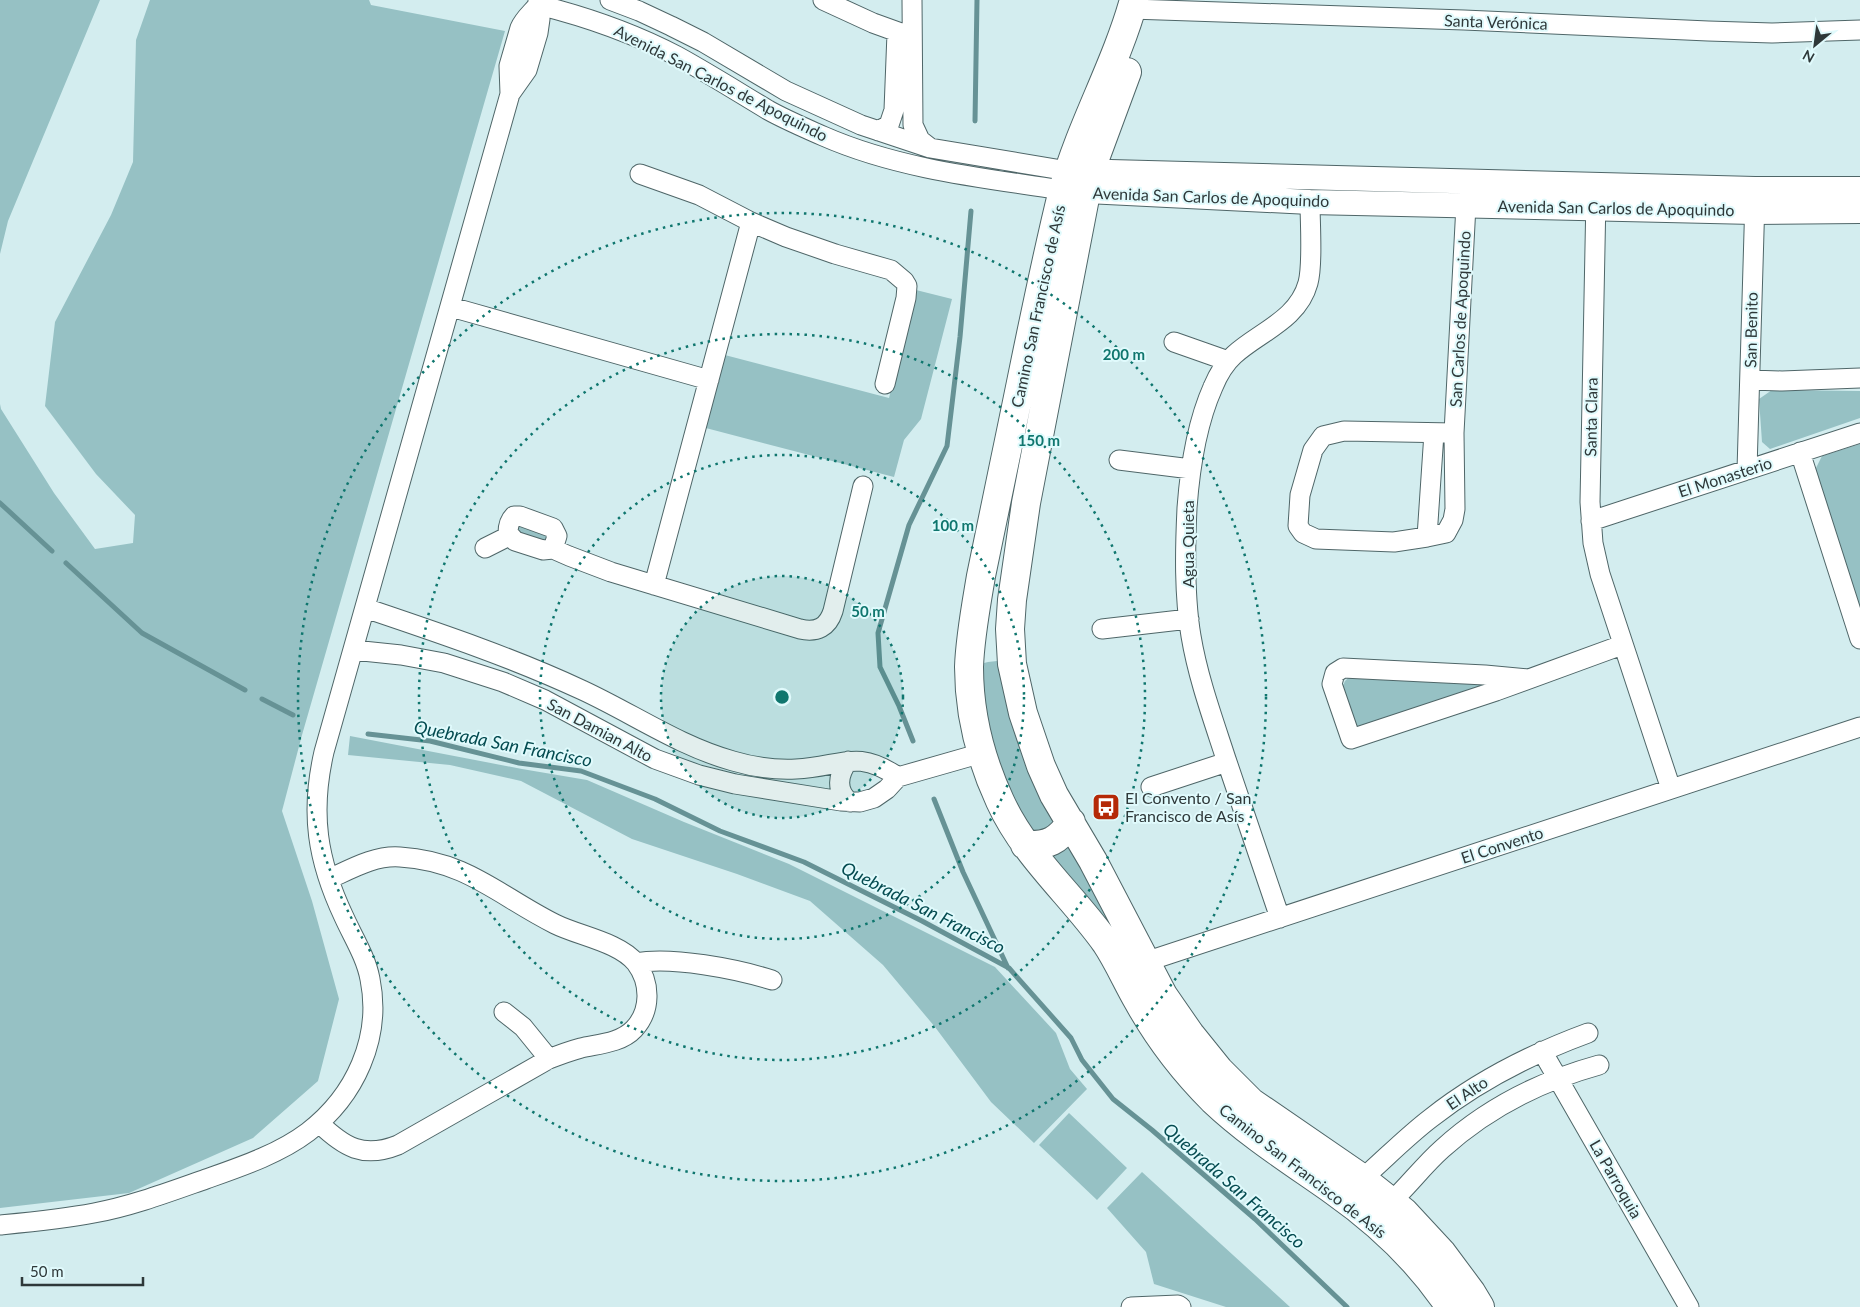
<svg xmlns="http://www.w3.org/2000/svg" width="1860" height="1307" viewBox="0 0 1860 1307" font-family="Lato,sans-serif">
<rect width="100%" height="100%" fill="#d3edef"/>
<path fill="#96c1c4" d="M 0,0 L 100,0 L 8,221 L 0,254 Z
M 150,0 L 369,0 L 371,5 L 505,31 L 302,735 L 282,811 L 312,901 L 339,999 L 318,1081 L 253,1138 L 129,1193 L 0,1208 L 0,404 L 1,409 L 54,493 L 95,549 L 133,543 L 135,515 L 96,474 L 45,406 L 55,322 L 111,215 L 133,162 L 136,40 Z
M 916,290 L 952,299 L 921,419 L 904,440 L 894,477 L 702,427 L 721,354 L 889,398 Z
M 1772,390 L 1860,391 L 1860,418 L 1770,449 L 1762,442 L 1759,399 Z
M 1860,444 L 1860,608 L 1814,472 L 1822,456 Z
M 519,523 L 551,532 L 547,544 L 516,535 Z
M 997,661 L 1006,670 L 1057,815 L 1051,832 L 1029,833 L 993,763 L 980,664 L 988,662 Z
M 1351,675 L 1481,681 L 1482,688 L 1364,729 L 1353,723 L 1341,690 L 1345,681 Z
M 350,736 L 522,769 L 587,780 L 684,822 L 789,864 L 995,967 L 1056,1033 L 1070,1069 L 1087,1089 L 1034,1143 L 991,1102 L 935,1027 L 883,965 L 810,901 L 737,874 L 632,839 L 521,781 L 450,765 L 348,755 Z
M 1069,837 L 1154,1002 L 1191,1051 L 1219,1084 L 1254,1118 L 1288,1143 L 1342,1177 L 1380,1207 L 1403,1228 L 1430,1257 L 1468,1307 L 1462,1307 L 1430,1264 L 1397,1228 L 1340,1182 L 1269,1136 L 1235,1110 L 1207,1082 L 1175,1042 L 1146,998 L 1108,931 L 1044,857 L 1044,854 L 1060,847 Z
M 1069,1113 L 1127,1168 L 1097,1200 L 1039,1145 Z
M 1142,1172 L 1290,1307 L 1226,1307 L 1154,1284 L 1146,1252 L 1107,1208 Z"/>
<g fill="none" stroke-linecap="round" stroke-linejoin="round">
<path stroke="#669295" stroke-width="5" d="M 975,121 L 977,0
M 0,503 L 52,551
M 66,563 L 142,633 L 245,690
M 262,699 L 293,715
M 368,734 L 430,741 L 519,763 L 581,771 L 655,799 L 720,831 L 804,862 L 922,921 L 1009,968 L 1071,1038 L 1082,1060 L 1113,1099 L 1152,1130 L 1255,1219 L 1347,1307
M 913,741 L 899,706 L 880,667 L 878,633 L 909,525 L 947,446 L 960,337 L 971,211
M 934,799 L 963,872 L 1008,968"/>
<defs>
<path id="minor" d="M 610,0 L 639,11 L 671,26 L 703,42 L 786,91 L 861,125 L 930,148 L 1068,171
M 823,0 L 873,23 L 909,36
M 912,0 L 913,125 L 920,140 L 929,147
M 539,5 C 587,17 633,33 677,56 C 708,73 738,92 768,110 C 786,120 805,128 823,136 C 898,169 982,178 1063,190
M 1131,9 L 1464,20 L 1708,31 L 1772,33 L 1860,30
M 510,94 L 509,66 L 520,28 C 525,16 536,10 541,0
M 878,131 L 889,125 L 894,110 L 897,33
M 640,174 L 699,195 L 751,222 L 786,237 L 835,254 L 891,270 L 904,281 L 907,286 L 906,298 L 885,384
M 1596,196 L 1590,502 L 1593,543 L 1600,574 L 1671,789
M 451,307 L 709,380
M 1174,342 L 1228,361
M 1750,380 L 1782,381 L 1860,378
M 1454,433 L 1344,431 L 1323,436 L 1313,450 L 1300,495 L 1298,526 L 1303,533 L 1316,539 L 1394,542 L 1427,537 L 1446,533 L 1453,520 L 1455,509 L 1454,433 L 1466,205
M 1800,452 L 1860,639
M 1119,460 L 1191,469
M 1747,470 L 1755,198
M 1591,521 L 1860,433
M 1427,537 L 1434,433
M 485,548 L 509,536
M 553,549 L 557,536 L 553,528 L 520,516 L 514,516 C 509,521 508,526 508,533 L 515,541 L 543,550 L 553,549 L 569,556 L 611,572 L 800,629 C 817,633 828,627 833,611 L 863,486
M 654,585 L 751,222
M 365,608 C 439,633 511,657 582,690 C 632,713 679,746 733,761 C 753,767 775,770 796,769 C 841,767 856,748 898,777
M 1102,629 L 1189,619
M 353,650 L 401,655 L 444,663 L 503,682 L 545,700 L 655,759 L 699,775 L 735,784 L 841,801 L 860,802 L 874,798 L 887,789 L 898,777 L 982,753
M 1528,679 L 1485,675 L 1343,668 L 1335,673 L 1332,684 L 1351,739 L 1496,691 L 1622,645
M 848,761 C 838,775 835,791 850,802
M 1151,787 L 1227,762
M 1280,918 C 1262,865 1244,812 1226,759 C 1213,719 1198,678 1191,636 C 1184,595 1185,550 1187,508 C 1190,467 1196,425 1213,387 C 1218,375 1224,364 1234,355 C 1259,332 1298,320 1308,283 C 1313,264 1310,223 1310,202
M 1145,962 L 1860,727
M 636,963 C 671,956 737,969 772,980
M 504,1012 L 523,1027 L 549,1059
M 1542,1051 L 1689,1307
M 319,1123 C 344,1147 363,1159 398,1145 L 549,1059 C 559,1055 570,1051 581,1048 C 598,1044 621,1043 634,1029 C 651,1011 651,983 636,963 C 619,942 579,936 555,924 C 499,896 467,861 400,857 C 375,855 351,869 329,879
M 1362,1179 C 1385,1159 1406,1137 1431,1118 C 1478,1081 1531,1054 1588,1033
M 1391,1202 C 1409,1185 1424,1165 1442,1149 C 1487,1108 1541,1081 1599,1065
M 0,1225 C 31,1222 63,1219 94,1213 C 132,1206 169,1192 206,1179 C 240,1167 279,1154 308,1132 C 355,1096 382,1038 370,979 C 366,957 353,937 344,917 C 317,860 310,813 324,752 L 510,94 L 527,70 L 538,33 L 540,19 L 538,0
M 1131,1307 L 1178,1305 L 1181,1307"/>
<path id="tertiary" d="M 1072,171 L 1755,189 L 1860,189
M 1067,190 L 1310,202 L 1754,212 L 1860,211"/>
<path id="secondary" d="M 1134,0 C 1116,65 1081,125 1063,190 C 1041,279 1024,370 1005,460 C 997,499 989,537 981,576 C 976,606 970,637 969,667 C 969,713 981,760 1000,801 C 1025,856 1072,895 1106,943 C 1118,961 1127,982 1138,1001 C 1158,1037 1184,1071 1213,1100 C 1250,1135 1293,1162 1334,1191 C 1378,1222 1420,1262 1450,1307
M 1127,72 L 1090,172 L 1026,503 L 1012,600 L 1010,629 L 1012,664 L 1023,713 L 1041,766 L 1054,795 L 1093,861 L 1163,995 L 1190,1034 L 1219,1070 L 1251,1102 L 1356,1174 L 1404,1212 L 1442,1253 L 1471,1292 L 1480,1307
M 1025,845 C 1048,846 1058,841 1071,822"/>
</defs>
<use href="#minor" stroke="#4f6668" stroke-width="21"/>
<use href="#tertiary" stroke="#4f6668" stroke-width="26"/>
<use href="#secondary" stroke="#4f6668" stroke-width="30"/>
<use href="#minor" stroke="#fff" stroke-width="19"/>
<use href="#tertiary" stroke="#fff" stroke-width="24"/>
<use href="#secondary" stroke="#fff" stroke-width="28"/>
</g>
<circle cx="782" cy="697" r="121" fill="#0f766e" fill-opacity=".12"/>
<g fill="none" stroke="#0f766e" stroke-width="2.5" stroke-dasharray="2.5 5">
<circle cx="782" cy="697" r="121"/>
<circle cx="782" cy="697" r="242"/>
<circle cx="782" cy="697" r="363"/>
<circle cx="782" cy="697" r="484"/>
</g>
<defs>
<symbol id="bus-square" viewBox="-11 -11 22 22"><rect x="-9" y="-9" width="18" height="18" rx="4" fill="#b52907" stroke="#e0fafc"/><path d="M-5-6H5V4H4V6H2V4H-2V6H-4V4H-5ZM-3.5-4V0h7V-4ZM-3.5 1.2v1.5H-2V1.2ZM2 1.2v1.5H3.5V1.2Z" fill="#fff"/></symbol>
</defs>
<g fill-rule="evenodd">
<use href="#bus-square" x="1090" y="791" width="32" height="32"/>
</g>
<g text-anchor="middle" stroke-width="4" stroke-linejoin="round" paint-order="stroke">
<g font-size="16" fill="#2e3839" stroke="#e0fafc">
<text transform="translate(1496 22) rotate(2)" y="6">Santa Verónica</text>
<text transform="translate(721 83) rotate(27)" y="6">Avenida San Carlos de Apoquindo</text>
<text transform="translate(1211 197) rotate(2)" y="6">Avenida San Carlos de Apoquindo</text>
<text transform="translate(1616 208) rotate(1)" y="6">Avenida San Carlos de Apoquindo</text>
<text transform="translate(1038 306) rotate(-78)" y="6">Camino San Francisco de Asís</text>
<text transform="translate(1460 319) rotate(-87)" y="6">San Carlos de Apoquindo</text>
<text transform="translate(1751 330) rotate(-89)" y="6">San Benito</text>
<text transform="translate(1591 417) rotate(-89)" y="6">Santa Clara</text>
<text transform="translate(1725 477) rotate(-18)" y="6">El Monasterio</text>
<text transform="translate(1188 544) rotate(-90)" y="6">Agua Quieta</text>
<text transform="translate(600 730) rotate(28)" y="6">San Damian Alto</text>
<text transform="translate(1502 845) rotate(-18)" y="6">El Convento</text>
<text transform="translate(1467 1093) rotate(-34)" y="6">El Alto</text>
<text transform="translate(1303 1171) rotate(38)" y="6">Camino San Francisco de Asís</text>
<text transform="translate(1616 1179) rotate(60)" y="6">La Parroquia</text>
</g>
<g font-size="16" fill="#2e3839" stroke="#e0fafc" text-anchor="start">
<text x="1125" y="804">El Convento / San<tspan x="1125" dy="18">Francisco de Asís</tspan></text>
</g>
<g font-size="18" font-style="italic" fill="#044b50" stroke="#e0fafc">
<text transform="translate(503 744) rotate(11)" y="6">Quebrada San Francisco</text>
<text transform="translate(923 908) rotate(27)" y="6">Quebrada San Francisco</text>
<text transform="translate(1234 1186) rotate(41)" y="6">Quebrada San Francisco</text>
</g>
</g>
<circle cx="782" cy="697" r="8" fill="#0f766e" stroke="#e0fafc" stroke-width="2.5"/>
<g font-size="15" text-anchor="middle" font-weight="bold" fill="#0f766e" stroke="#e0fafc" stroke-width="4" stroke-linejoin="round" paint-order="stroke">
<text x="1124" y="360">200 m</text>
<text x="1039" y="446">150 m</text>
<text x="953" y="531">100 m</text>
<text x="868" y="617">50 m</text>
</g>
<g transform="translate(1815 45) rotate(209)" stroke="#e0fafc" stroke-width="4" paint-order="stroke">
<path d="M0-4L9 19L0 12L-9 19Z" fill="#2e3839"/>
<text y="-8" font-size="14" font-weight="bold" text-anchor="middle" fill="#2e3839">N</text>
</g>
<path d="M22 1277v8h121v-8" fill="none" stroke="#2e3839" stroke-width="2.5"/>
<text x="30" y="1277" font-size="15" fill="#2e3839" stroke="#e0fafc" stroke-width="4" paint-order="stroke">50 m</text>
</svg>
